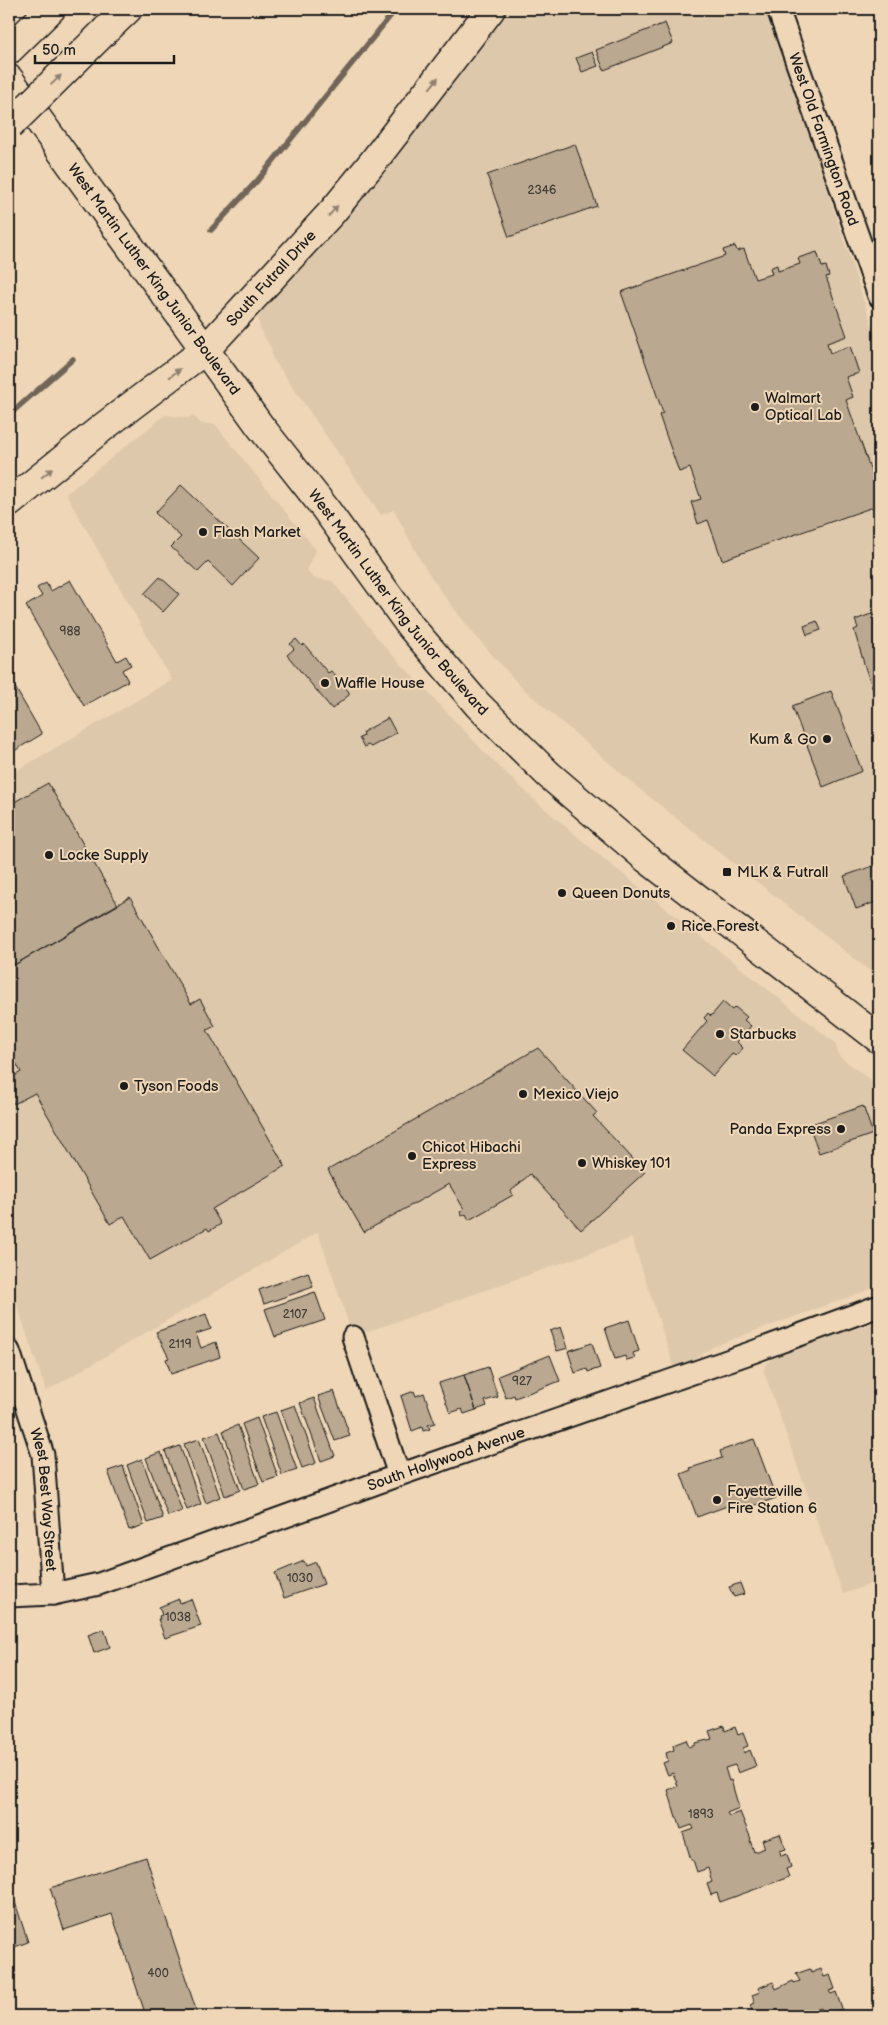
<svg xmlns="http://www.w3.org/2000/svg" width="888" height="2025" viewBox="0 0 888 2025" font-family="'Balsamiq Sans',sans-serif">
<rect width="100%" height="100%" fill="#eed6b6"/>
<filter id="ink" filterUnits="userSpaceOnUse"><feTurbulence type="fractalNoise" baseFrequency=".02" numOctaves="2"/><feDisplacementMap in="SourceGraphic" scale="10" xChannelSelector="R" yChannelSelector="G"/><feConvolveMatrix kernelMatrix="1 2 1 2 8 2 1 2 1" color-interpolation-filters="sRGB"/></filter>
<g filter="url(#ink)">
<path fill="#dec8ab" d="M 508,9 L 768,9 L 879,347 L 879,978 L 637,787 L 520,686 L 473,633 L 440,590 L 421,561 L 394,510 L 381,515 L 272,357 L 272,350 L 261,331 L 258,318 L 263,310 L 382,172 Z
M 165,415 L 189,418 L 193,415 L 201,424 L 215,424 L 316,550 L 307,571 L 313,578 L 332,581 L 385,647 L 488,756 L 539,804 L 604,859 L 835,1043 L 839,1056 L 879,1087 L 879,1286 L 733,1339 L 713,1347 L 691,1361 L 674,1367 L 632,1238 L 353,1337 L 318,1232 L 46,1391 L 9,1281 L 9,775 L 172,680 L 66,494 Z
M 879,1321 L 879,1581 L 843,1594 L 764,1372 L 765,1366 L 773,1358 L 810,1342 Z"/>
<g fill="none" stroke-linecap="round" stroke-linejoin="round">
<path stroke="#6f6559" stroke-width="5.5" d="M 211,230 L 257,181 L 396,9
M 9,415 L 73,359"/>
</g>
<path fill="#baa890" stroke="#1c1c1c" d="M 665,23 L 673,43 L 604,70 L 596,50 Z
M 592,52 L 598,66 L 582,72 L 576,58 Z
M 575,144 L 597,206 L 509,237 L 487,175 Z
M 735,246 L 737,251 L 744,249 L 755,279 L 772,274 L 770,268 L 777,265 L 778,271 L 800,264 L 798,258 L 817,252 L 822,267 L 826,266 L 829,276 L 826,277 L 847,336 L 827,343 L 830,353 L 850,346 L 859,373 L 846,377 L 853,397 L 846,400 L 879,494 L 879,505 L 722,560 L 708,520 L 698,524 L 691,502 L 701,499 L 690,468 L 679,472 L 659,415 L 663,413 L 621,292 L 725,256 L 723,250 Z
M 181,485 L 259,558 L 233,586 L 208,562 L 198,572 L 171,547 L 181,537 L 155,513 Z
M 160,577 L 179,594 L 163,612 L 144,594 Z
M 70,580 L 117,661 L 126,656 L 131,665 L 122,670 L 128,681 L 84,706 L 26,606 L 42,596 L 37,588 L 46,583 L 51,591 Z
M 879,611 L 879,706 L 866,670 L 854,630 L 858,628 L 855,620 Z
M 817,621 L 821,630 L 807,635 L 804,626 Z
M 296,639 L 302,646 L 304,644 L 328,673 L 331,671 L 349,692 L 349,695 L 332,709 L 287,655 L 294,649 L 290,644 Z
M 9,677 L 42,734 L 9,754 Z
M 831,691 L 862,771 L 823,787 L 792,706 Z
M 388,718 L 396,733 L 371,747 L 368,745 L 364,747 L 359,738 L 364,736 L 363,732 Z
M 48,783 L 118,905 L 9,968 L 9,805 Z
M 879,857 L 879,901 L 856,909 L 844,876 L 876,865 L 874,859 Z
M 130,897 L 191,1004 L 200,999 L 215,1026 L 207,1030 L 285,1166 L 212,1209 L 221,1224 L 209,1231 L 207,1228 L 150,1260 L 124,1216 L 110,1224 L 35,1093 L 14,1104 L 9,1095 L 9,1079 L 21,1072 L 9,1050 L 9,968 Z
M 723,1002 L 732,1010 L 735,1007 L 747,1017 L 744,1020 L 751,1026 L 737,1042 L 743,1048 L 736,1056 L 732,1054 L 713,1076 L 682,1050 L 707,1021 L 704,1018 L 708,1013 L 711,1016 Z
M 538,1048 L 597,1113 L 593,1116 L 645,1172 L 581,1230 L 530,1174 L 511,1191 L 513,1195 L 469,1220 L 466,1214 L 462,1216 L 460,1212 L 464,1209 L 449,1184 L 364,1232 L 328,1170 Z
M 863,1106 L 873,1134 L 819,1153 L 809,1125 Z
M 308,1272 L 313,1287 L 264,1304 L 259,1290 Z
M 315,1292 L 325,1320 L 275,1337 L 265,1309 Z
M 206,1314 L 211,1329 L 196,1334 L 201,1348 L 216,1342 L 220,1357 L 171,1374 L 166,1359 L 169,1358 L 156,1332 Z
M 629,1320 L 639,1351 L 633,1353 L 635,1358 L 626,1360 L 625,1356 L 615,1359 L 605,1328 Z
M 561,1327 L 568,1348 L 557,1351 L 550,1331 Z
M 592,1343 L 600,1368 L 588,1372 L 587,1369 L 575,1373 L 568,1351 Z
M 550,1355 L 560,1381 L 515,1398 L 514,1395 L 506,1398 L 498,1376 Z
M 488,1367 L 498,1397 L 485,1401 L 487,1406 L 476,1410 L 464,1375 Z
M 464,1375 L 476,1410 L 464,1414 L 462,1409 L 450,1413 L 439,1383 Z
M 334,1391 L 350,1436 L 335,1441 L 318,1396 Z
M 414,1391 L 416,1396 L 424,1393 L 435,1423 L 428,1425 L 430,1429 L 423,1431 L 422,1427 L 412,1431 L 401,1396 Z
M 314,1398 L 335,1456 L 321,1461 L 300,1403 Z
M 295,1405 L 316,1463 L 302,1468 L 281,1410 Z
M 276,1412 L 297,1470 L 282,1475 L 261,1417 Z
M 257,1418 L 278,1477 L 263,1482 L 242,1424 Z
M 238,1425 L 259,1484 L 244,1489 L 223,1431 Z
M 219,1432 L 240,1490 L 225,1496 L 204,1437 Z
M 199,1439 L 220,1497 L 206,1503 L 184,1444 Z
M 754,1439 L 776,1498 L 741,1510 L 738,1502 L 697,1517 L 681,1474 L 691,1470 L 690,1468 L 722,1458 L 720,1451 Z
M 180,1446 L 201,1504 L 187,1510 L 165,1451 Z
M 161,1452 L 182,1511 L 168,1516 L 146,1458 Z
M 142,1459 L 163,1518 L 148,1523 L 127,1465 Z
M 123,1466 L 144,1525 L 129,1530 L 108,1471 Z
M 304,1561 L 306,1566 L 316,1562 L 324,1584 L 284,1598 L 275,1573 Z
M 740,1583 L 744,1594 L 734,1597 L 729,1587 Z
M 179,1599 L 180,1603 L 191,1599 L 201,1626 L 165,1638 L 158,1619 L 160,1619 L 159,1616 L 162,1615 L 159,1607 Z
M 104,1629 L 110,1647 L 94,1653 L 88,1635 Z
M 724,1726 L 725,1731 L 735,1727 L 738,1735 L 743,1733 L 748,1746 L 743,1748 L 744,1753 L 750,1750 L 756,1766 L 738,1773 L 735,1765 L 725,1768 L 729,1781 L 731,1780 L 739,1808 L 727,1813 L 729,1816 L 740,1812 L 751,1839 L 750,1840 L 754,1852 L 765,1848 L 762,1840 L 780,1834 L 786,1849 L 780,1851 L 781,1856 L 787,1854 L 791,1867 L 786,1869 L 789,1877 L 720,1902 L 717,1893 L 711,1895 L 707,1884 L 712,1882 L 708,1868 L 697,1872 L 693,1860 L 691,1860 L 683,1833 L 694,1829 L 692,1825 L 681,1829 L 677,1817 L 676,1817 L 668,1790 L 678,1786 L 673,1773 L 668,1775 L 663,1763 L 668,1761 L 666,1753 L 674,1750 L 673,1745 L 686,1740 L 689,1747 L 695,1745 L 695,1743 L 712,1739 L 709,1731 Z
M 146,1857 L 198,2016 L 146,2016 L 112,1914 L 64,1930 L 50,1888 Z
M 13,1896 L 28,1942 L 9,1949 L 9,1897 Z
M 810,1969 L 811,1973 L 821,1969 L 824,1977 L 830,1975 L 835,1989 L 829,1991 L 831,1994 L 836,1992 L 842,2009 L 824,2015 L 821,2008 L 811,2011 L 813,2016 L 754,2016 L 750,2005 L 755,2003 L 752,1995 L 760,1992 L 758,1988 L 773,1982 L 776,1989 L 793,1981 L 794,1983 L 800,1981 L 796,1974 Z"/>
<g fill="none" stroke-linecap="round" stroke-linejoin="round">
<defs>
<g id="street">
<path id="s1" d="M 778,9 L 879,296"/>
<path d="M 353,1337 L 399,1475"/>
<path id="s2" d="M 9,1351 L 43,1455 L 53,1594"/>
<path id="s3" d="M 9,1596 L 53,1594 L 99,1584 L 399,1475 L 750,1353 L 879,1306"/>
</g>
<path id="secondary" d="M 9,503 L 102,428 L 205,350"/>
<g id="primary">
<path id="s4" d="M 205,350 L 260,426 L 324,507 L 411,627 L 478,705 L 549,775 L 647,859 L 879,1039"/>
</g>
<g id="highway">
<path d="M 106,30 L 128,9"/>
<path d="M 9,50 L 51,9"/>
<path id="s5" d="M 9,79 L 205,350 L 333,211 L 373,162 L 491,9"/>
</g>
</defs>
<use href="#street" stroke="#1c1c1c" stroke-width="25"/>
<use href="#secondary" stroke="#1c1c1c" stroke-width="31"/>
<use href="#primary" stroke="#1c1c1c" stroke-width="31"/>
<use href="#highway" stroke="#1c1c1c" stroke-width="31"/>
<use href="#street" stroke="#eed6b6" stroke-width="21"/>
<use href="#secondary" stroke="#eed6b6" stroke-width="28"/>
<use href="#primary" stroke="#eed6b6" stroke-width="28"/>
<use href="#highway" stroke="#eed6b6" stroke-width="28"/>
<defs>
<path id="highway-bridge" d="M 9,126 L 106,30"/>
</defs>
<use href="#highway-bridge" stroke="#1c1c1c" stroke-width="31" stroke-linecap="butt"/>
<use href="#highway-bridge" stroke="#eed6b6" stroke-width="28"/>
</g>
<defs><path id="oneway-solid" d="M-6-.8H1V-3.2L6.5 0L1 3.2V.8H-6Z" transform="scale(1.25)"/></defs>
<g fill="#908271">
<use href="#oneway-solid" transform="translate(56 80) rotate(-44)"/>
<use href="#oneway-solid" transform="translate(434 83) rotate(-52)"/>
<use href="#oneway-solid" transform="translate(333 211) rotate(-49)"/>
<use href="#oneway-solid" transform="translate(175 373) rotate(-38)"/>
<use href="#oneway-solid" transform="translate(47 473) rotate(-39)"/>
</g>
</g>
<g fill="#1c1c1c" stroke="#eed6b6" stroke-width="2">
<circle cx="755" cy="407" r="5"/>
<circle cx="203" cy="532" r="5"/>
<circle cx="325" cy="683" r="5"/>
<circle cx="827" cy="739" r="5"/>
<circle cx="49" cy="855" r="5"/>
<rect x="722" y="867" width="10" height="10" rx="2.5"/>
<circle cx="562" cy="893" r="5"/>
<circle cx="671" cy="926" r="5"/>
<circle cx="720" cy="1034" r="5"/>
<circle cx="124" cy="1086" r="5"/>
<circle cx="523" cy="1094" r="5"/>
<circle cx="841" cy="1129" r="5"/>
<circle cx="412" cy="1156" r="5"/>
<circle cx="582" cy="1163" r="5"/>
<circle cx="717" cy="1500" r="5"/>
</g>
<g text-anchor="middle" stroke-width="4" stroke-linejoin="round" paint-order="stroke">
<g font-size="12" fill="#443f39">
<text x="542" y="194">2346</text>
<text x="70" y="635">988</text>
<text x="295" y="1318">2107</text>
<text x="180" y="1348">2119</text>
<text x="522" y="1385">927</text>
<text x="300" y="1582">1030</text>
<text x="178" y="1621">1038</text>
<text x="701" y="1818">1893</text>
<text x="158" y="1977">400</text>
</g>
<g font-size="15" fill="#1c1c1c" stroke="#eed6b6">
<text dy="5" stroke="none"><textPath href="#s1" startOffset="138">West Old Farmington Road</textPath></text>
<text dy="5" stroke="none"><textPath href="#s5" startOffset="432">South Futrall Drive</textPath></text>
<text transform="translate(154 279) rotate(54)" y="5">West Martin Luther King Junior Boulevard</text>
<text dy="5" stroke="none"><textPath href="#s4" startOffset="318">West Martin Luther King Junior Boulevard</textPath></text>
<text dy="5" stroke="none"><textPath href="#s3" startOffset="460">South Hollywood Avenue</textPath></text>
<text dy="5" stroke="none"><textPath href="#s2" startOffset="154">West Best Way Street</textPath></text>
</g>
<g font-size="15" fill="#1c1c1c" stroke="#eed6b6" text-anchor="start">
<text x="765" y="403">Walmart<tspan x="765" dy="17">Optical Lab</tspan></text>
<text x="213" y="537">Flash Market</text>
<text x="335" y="688">Waffle House</text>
<text x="817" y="744" text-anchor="end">Kum &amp; Go</text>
<text x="59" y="860">Locke Supply</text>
<text x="737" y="877">MLK &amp; Futrall</text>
<text x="572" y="898">Queen Donuts</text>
<text x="681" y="931">Rice Forest</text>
<text x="730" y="1039">Starbucks</text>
<text x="134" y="1091">Tyson Foods</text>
<text x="533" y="1099">Mexico Viejo</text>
<text x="831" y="1134" text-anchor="end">Panda Express</text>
<text x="422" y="1152">Chicot Hibachi<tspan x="422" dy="17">Express</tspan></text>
<text x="592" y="1168">Whiskey 101</text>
<text x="727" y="1496">Fayetteville<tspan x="727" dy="17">Fire Station 6</tspan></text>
</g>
</g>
<rect width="888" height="2025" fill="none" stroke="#eed6b6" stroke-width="30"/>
<rect x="15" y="15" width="858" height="1995" fill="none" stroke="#1c1c1c" stroke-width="2" filter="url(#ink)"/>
<path d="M35 55v8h139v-8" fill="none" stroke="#1c1c1c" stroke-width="2.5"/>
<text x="42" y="55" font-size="15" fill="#1c1c1c" stroke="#eed6b6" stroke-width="4" paint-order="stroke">50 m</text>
</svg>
